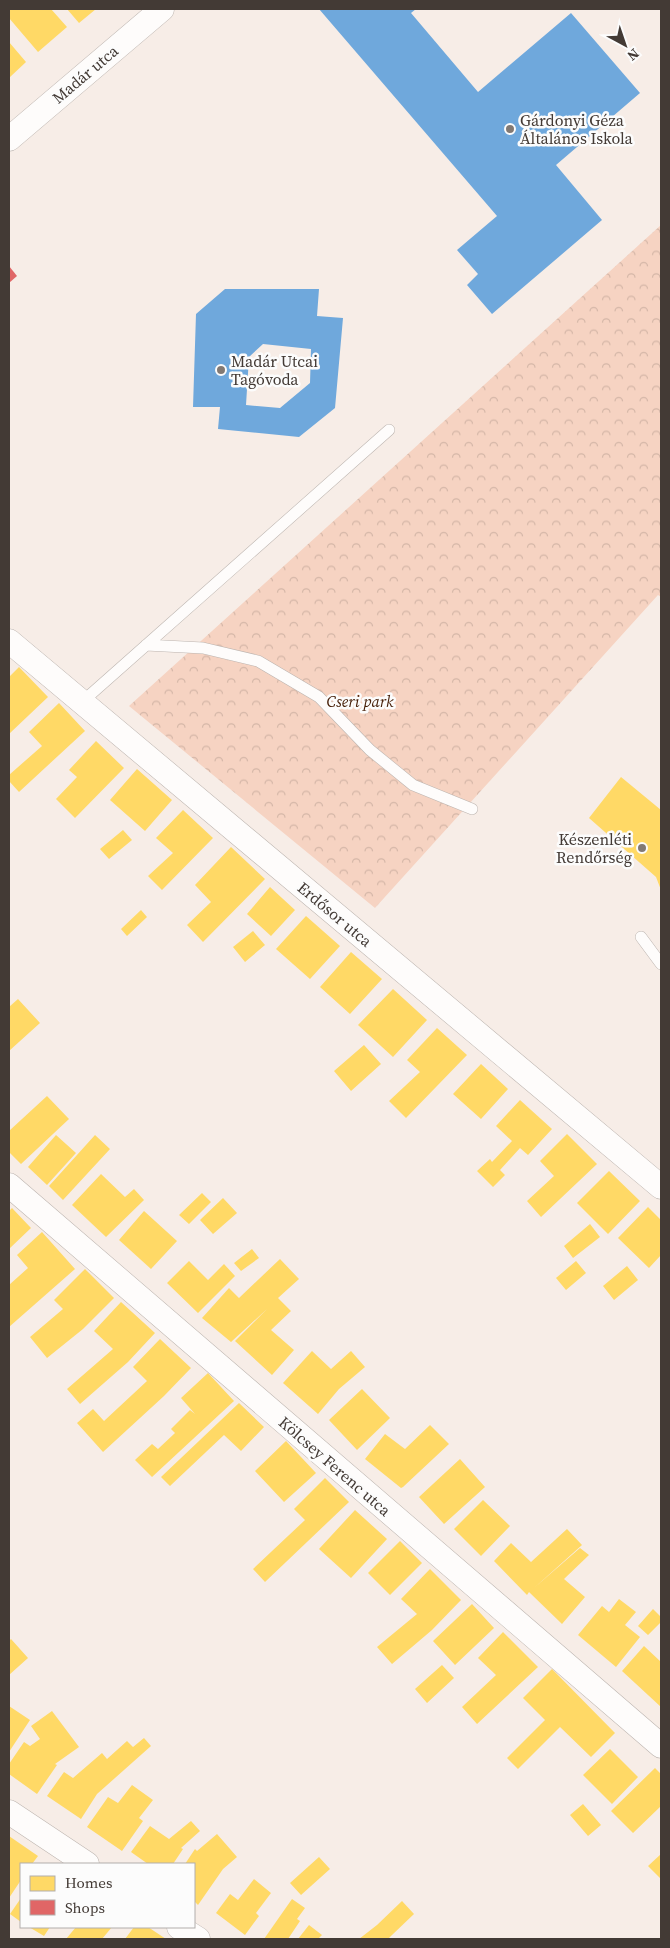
<svg xmlns="http://www.w3.org/2000/svg" width="670" height="1948" viewBox="0 0 670 1948" font-family="'Source Serif 4',serif">
<defs>
<pattern id="park-crowns" width="20" height="18" patternUnits="userSpaceOnUse" patternTransform="scale(1.25)"><rect width="20" height="18" fill="#f6d3c2"/><path d="M2 6a3 3 0 1 1 6 0M12 15a3 3 0 1 1 6 0" fill="none" stroke="#d4b6a7"/></pattern>
</defs>
<rect width="100%" height="100%" fill="#f7ede7"/>
<path fill="url(#park-crowns)" d="M 661,225 L 661,597 L 658,595 L 375,908 L 129,706 Z"/>
<path fill="#ffd966" d="M 9,9 L 51,9 L 67,27 L 38,52 L 9,18 Z
M 67,9 L 96,9 L 79,23 Z
M 9,42 L 26,62 L 9,78 Z
M 19,667 L 48,697 L 9,734 L 9,677 Z
M 59,703 L 85,731 L 19,792 L 9,781 L 9,775 L 42,746 L 29,732 Z
M 96,741 L 124,768 L 75,818 L 56,799 L 77,777 L 69,770 Z
M 137,769 L 172,800 L 145,831 L 110,800 Z
M 621,777 L 661,810 L 661,890 L 656,877 L 589,818 Z
M 183,810 L 213,838 L 162,890 L 148,876 L 173,853 L 156,838 Z
M 123,830 L 132,840 L 109,859 L 100,849 Z
M 231,847 L 265,879 L 203,942 L 187,925 L 211,902 L 195,885 Z
M 270,887 L 295,910 L 271,936 L 247,914 Z
M 141,910 L 147,917 L 127,936 L 121,929 Z
M 306,916 L 340,946 L 310,979 L 276,949 Z
M 253,931 L 265,945 L 245,962 L 233,947 Z
M 351,952 L 382,979 L 350,1014 L 320,987 Z
M 393,989 L 427,1020 L 393,1057 L 358,1025 Z
M 18,999 L 40,1023 L 9,1051 L 9,1007 Z
M 437,1028 L 467,1055 L 406,1118 L 389,1101 L 420,1072 L 407,1060 Z
M 364,1045 L 381,1064 L 351,1091 L 334,1071 Z
M 481,1064 L 508,1089 L 481,1119 L 453,1094 Z
M 47,1096 L 69,1119 L 21,1164 L 9,1152 L 9,1131 Z
M 520,1100 L 552,1129 L 528,1155 L 520,1148 L 500,1170 L 505,1175 L 493,1187 L 477,1171 L 490,1159 L 492,1162 L 512,1141 L 496,1126 Z
M 567,1134 L 597,1164 L 541,1217 L 527,1201 L 554,1176 L 540,1161 Z
M 56,1135 L 76,1153 L 47,1185 L 28,1167 Z
M 95,1135 L 110,1149 L 63,1200 L 49,1186 Z
M 609,1171 L 640,1201 L 608,1234 L 577,1203 Z
M 101,1174 L 125,1197 L 134,1189 L 144,1200 L 106,1237 L 72,1205 Z
M 202,1193 L 211,1202 L 189,1224 L 179,1215 Z
M 223,1198 L 237,1213 L 213,1234 L 200,1220 Z
M 648,1207 L 661,1220 L 661,1255 L 649,1268 L 618,1238 Z
M 12,1208 L 31,1228 L 9,1249 L 9,1211 Z
M 144,1211 L 177,1241 L 151,1269 L 119,1240 Z
M 590,1224 L 600,1237 L 573,1258 L 564,1246 Z
M 42,1232 L 75,1269 L 9,1327 L 9,1285 L 28,1268 L 17,1255 Z
M 252,1249 L 259,1258 L 241,1271 L 234,1263 Z
M 280,1259 L 299,1279 L 278,1298 L 291,1311 L 271,1330 L 294,1350 L 272,1375 L 235,1341 L 267,1309 L 231,1342 L 202,1318 L 229,1288 L 239,1298 Z
M 189,1261 L 208,1280 L 224,1264 L 235,1276 L 198,1313 L 167,1283 Z
M 576,1261 L 586,1273 L 566,1290 L 556,1278 Z
M 627,1266 L 638,1280 L 614,1300 L 603,1286 Z
M 85,1269 L 114,1298 L 83,1329 L 47,1358 L 30,1337 L 63,1309 L 54,1300 Z
M 121,1302 L 155,1333 L 128,1362 L 80,1404 L 67,1389 L 113,1349 L 94,1331 Z
M 160,1339 L 191,1368 L 164,1396 L 103,1452 L 77,1423 L 93,1409 L 104,1421 L 147,1381 L 133,1367 Z
M 312,1351 L 331,1369 L 351,1351 L 365,1367 L 339,1389 L 318,1414 L 283,1383 Z
M 208,1373 L 234,1401 L 152,1477 L 135,1460 L 152,1444 L 158,1449 L 175,1433 L 171,1429 L 190,1410 L 195,1414 L 181,1398 Z
M 362,1389 L 390,1418 L 357,1450 L 329,1420 Z
M 239,1403 L 264,1427 L 241,1451 L 224,1435 L 170,1486 L 161,1477 Z
M 430,1425 L 449,1444 L 403,1487 L 401,1488 L 365,1459 L 385,1434 L 405,1449 Z
M 286,1441 L 316,1473 L 284,1502 L 255,1471 Z
M 460,1459 L 485,1487 L 444,1524 L 419,1497 Z
M 325,1478 L 349,1502 L 265,1582 L 253,1569 L 305,1520 L 294,1509 Z
M 483,1500 L 510,1526 L 481,1556 L 454,1529 Z
M 355,1510 L 387,1539 L 351,1578 L 319,1549 Z
M 567,1529 L 582,1545 L 534,1588 L 580,1548 L 589,1555 L 564,1579 L 585,1597 L 562,1624 L 529,1592 L 527,1595 L 494,1561 L 511,1543 L 531,1562 Z
M 400,1541 L 422,1563 L 390,1595 L 368,1573 Z
M 430,1569 L 461,1600 L 432,1630 L 392,1664 L 377,1647 L 417,1614 L 401,1599 Z
M 619,1599 L 636,1612 L 625,1625 L 640,1637 L 616,1667 L 578,1635 L 602,1606 L 609,1612 Z
M 472,1604 L 494,1628 L 455,1665 L 433,1641 Z
M 653,1609 L 661,1617 L 661,1622 L 648,1635 L 638,1626 Z
M 503,1632 L 538,1667 L 477,1724 L 462,1707 L 496,1675 L 478,1658 Z
M 11,1639 L 28,1658 L 9,1675 L 9,1641 Z
M 644,1646 L 661,1662 L 661,1707 L 622,1671 Z
M 442,1665 L 454,1678 L 427,1703 L 415,1689 Z
M 552,1669 L 615,1733 L 591,1757 L 560,1727 L 518,1769 L 507,1758 L 545,1720 L 523,1698 Z
M 9,1706 L 30,1720 L 9,1752 Z
M 52,1711 L 79,1747 L 55,1764 L 57,1765 L 37,1794 L 9,1774 L 9,1764 L 24,1742 L 30,1746 L 40,1739 L 31,1726 Z
M 144,1738 L 151,1746 L 97,1794 L 81,1819 L 47,1796 L 64,1772 L 73,1778 L 102,1753 L 107,1759 L 127,1741 L 133,1747 Z
M 610,1749 L 638,1777 L 612,1804 L 583,1775 Z
M 655,1768 L 661,1774 L 661,1806 L 633,1833 L 611,1811 Z
M 132,1785 L 153,1800 L 139,1818 L 143,1821 L 122,1851 L 87,1827 L 108,1797 L 118,1803 Z
M 583,1804 L 601,1825 L 588,1836 L 570,1815 Z
M 191,1821 L 200,1831 L 181,1848 L 183,1849 L 173,1864 L 148,1864 L 131,1852 L 150,1826 L 169,1839 Z
M 217,1834 L 237,1857 L 223,1869 L 198,1905 L 194,1901 L 194,1864 L 185,1864 L 195,1849 L 197,1851 Z
M 9,1836 L 38,1856 L 32,1864 L 21,1864 L 21,1880 L 9,1898 Z
M 661,1854 L 661,1879 L 648,1866 Z
M 319,1857 L 330,1869 L 301,1895 L 290,1883 Z
M 254,1879 L 271,1893 L 256,1913 L 259,1916 L 245,1935 L 216,1913 L 230,1894 L 238,1900 Z
M 21,1898 L 21,1922 L 10,1914 Z
M 292,1899 L 305,1908 L 297,1919 L 300,1921 L 288,1939 L 264,1939 Z
M 402,1901 L 414,1914 L 392,1935 L 388,1939 L 359,1939 L 377,1925 Z
M 309,1925 L 322,1935 L 318,1939 L 298,1939 Z
M 29,1927 L 50,1927 L 44,1936 Z
M 76,1927 L 112,1927 L 102,1939 L 66,1939 Z
M 134,1927 L 148,1927 L 166,1939 L 125,1939 Z"/>
<path fill="#e06666" d="M 9,266 L 17,276 L 9,283 Z"/>
<path fill="#6fa8dc" fill-rule="evenodd" d="M 319,9 L 416,9 L 411,13 L 478,92 L 571,13 L 640,93 L 556,165 L 602,220 L 492,314 L 467,285 L 478,274 L 457,250 L 497,216 Z
M 225,289 L 319,289 L 317,316 L 343,318 L 335,408 L 299,437 L 218,429 L 220,407 L 193,407 L 196,314 ZM 263,344 L 311,349 L 310,383 L 280,408 L 246,405 L 249,357 Z"/>
<g fill="none" stroke-linecap="round" stroke-linejoin="round">
<defs>
<path id="lane" d="M 146,645 L 203,648 L 258,661 L 319,697 L 370,750 L 413,785 L 472,809
M 82,702 L 389,430
M 641,937 L 661,964"/>
<path id="street" d="M 9,139 L 162,9
M 9,641 L 661,1187
M 9,1185 L 661,1746
M 9,1812 L 87,1864
M 179,1927 L 198,1939"/>
</defs>
<use href="#lane" stroke="#bcb4af" stroke-width="12"/>
<use href="#street" stroke="#bcb4af" stroke-width="25"/>
<use href="#lane" stroke="#fefcfb" stroke-width="11"/>
<use href="#street" stroke="#fefcfb" stroke-width="24"/>
</g>
<g fill="#827973" stroke="#fcfcfc" stroke-width="2">
<circle cx="510" cy="129" r="5"/>
<circle cx="221" cy="370" r="5"/>
<circle cx="642" cy="848" r="5"/>
</g>
<g text-anchor="middle" stroke-width="5" stroke-linejoin="round" paint-order="stroke">
<g font-size="16" fill="#433a35" stroke="#fcfcfc">
<text transform="translate(85 74) rotate(-40)" y="6">Madár utca</text>
<text transform="translate(335 914) rotate(40)" y="6">Erdősor utca</text>
<text transform="translate(335 1466) rotate(41)" y="6">Kölcsey Ferenc utca</text>
</g>
<g font-size="16" fill="#433a35" stroke="#fcfcfc" text-anchor="start">
<text x="520" y="126">Gárdonyi Géza<tspan x="520" dy="18">Általános Iskola</tspan></text>
<text x="231" y="367">Madár Utcai<tspan x="231" dy="18">Tagóvoda</tspan></text>
<text x="632" y="845" text-anchor="end">Készenléti<tspan x="632" dy="18">Rendőrség</tspan></text>
</g>
<g font-size="16" font-style="italic" fill="#48210a" stroke="#fcfcfc">
<text x="360" y="707">Cseri park</text>
</g>
</g>
<rect width="670" height="1948" fill="none" stroke="#433a35" stroke-width="20"/>
<rect x="20" y="1863" width="175" height="65" fill="#fcfcfc" stroke="#b2aeac"/>
<rect x="30" y="1876" width="25" height="15" fill="#ffd966" stroke="#b2aeac"/>
<text x="65" y="1888" font-size="15" fill="#433a35">Homes</text>
<rect x="30" y="1900" width="25" height="15" fill="#e06666" stroke="#b2aeac"/>
<text x="65" y="1913" font-size="15" fill="#433a35">Shops</text>
<g transform="translate(625 45) rotate(140)" stroke="#fcfcfc" stroke-width="4" paint-order="stroke">
<path d="M0-4L9 19L0 12L-9 19Z" fill="#433a35"/>
<text y="-8" font-size="14" font-weight="bold" text-anchor="middle" fill="#433a35">N</text>
</g>
</svg>
